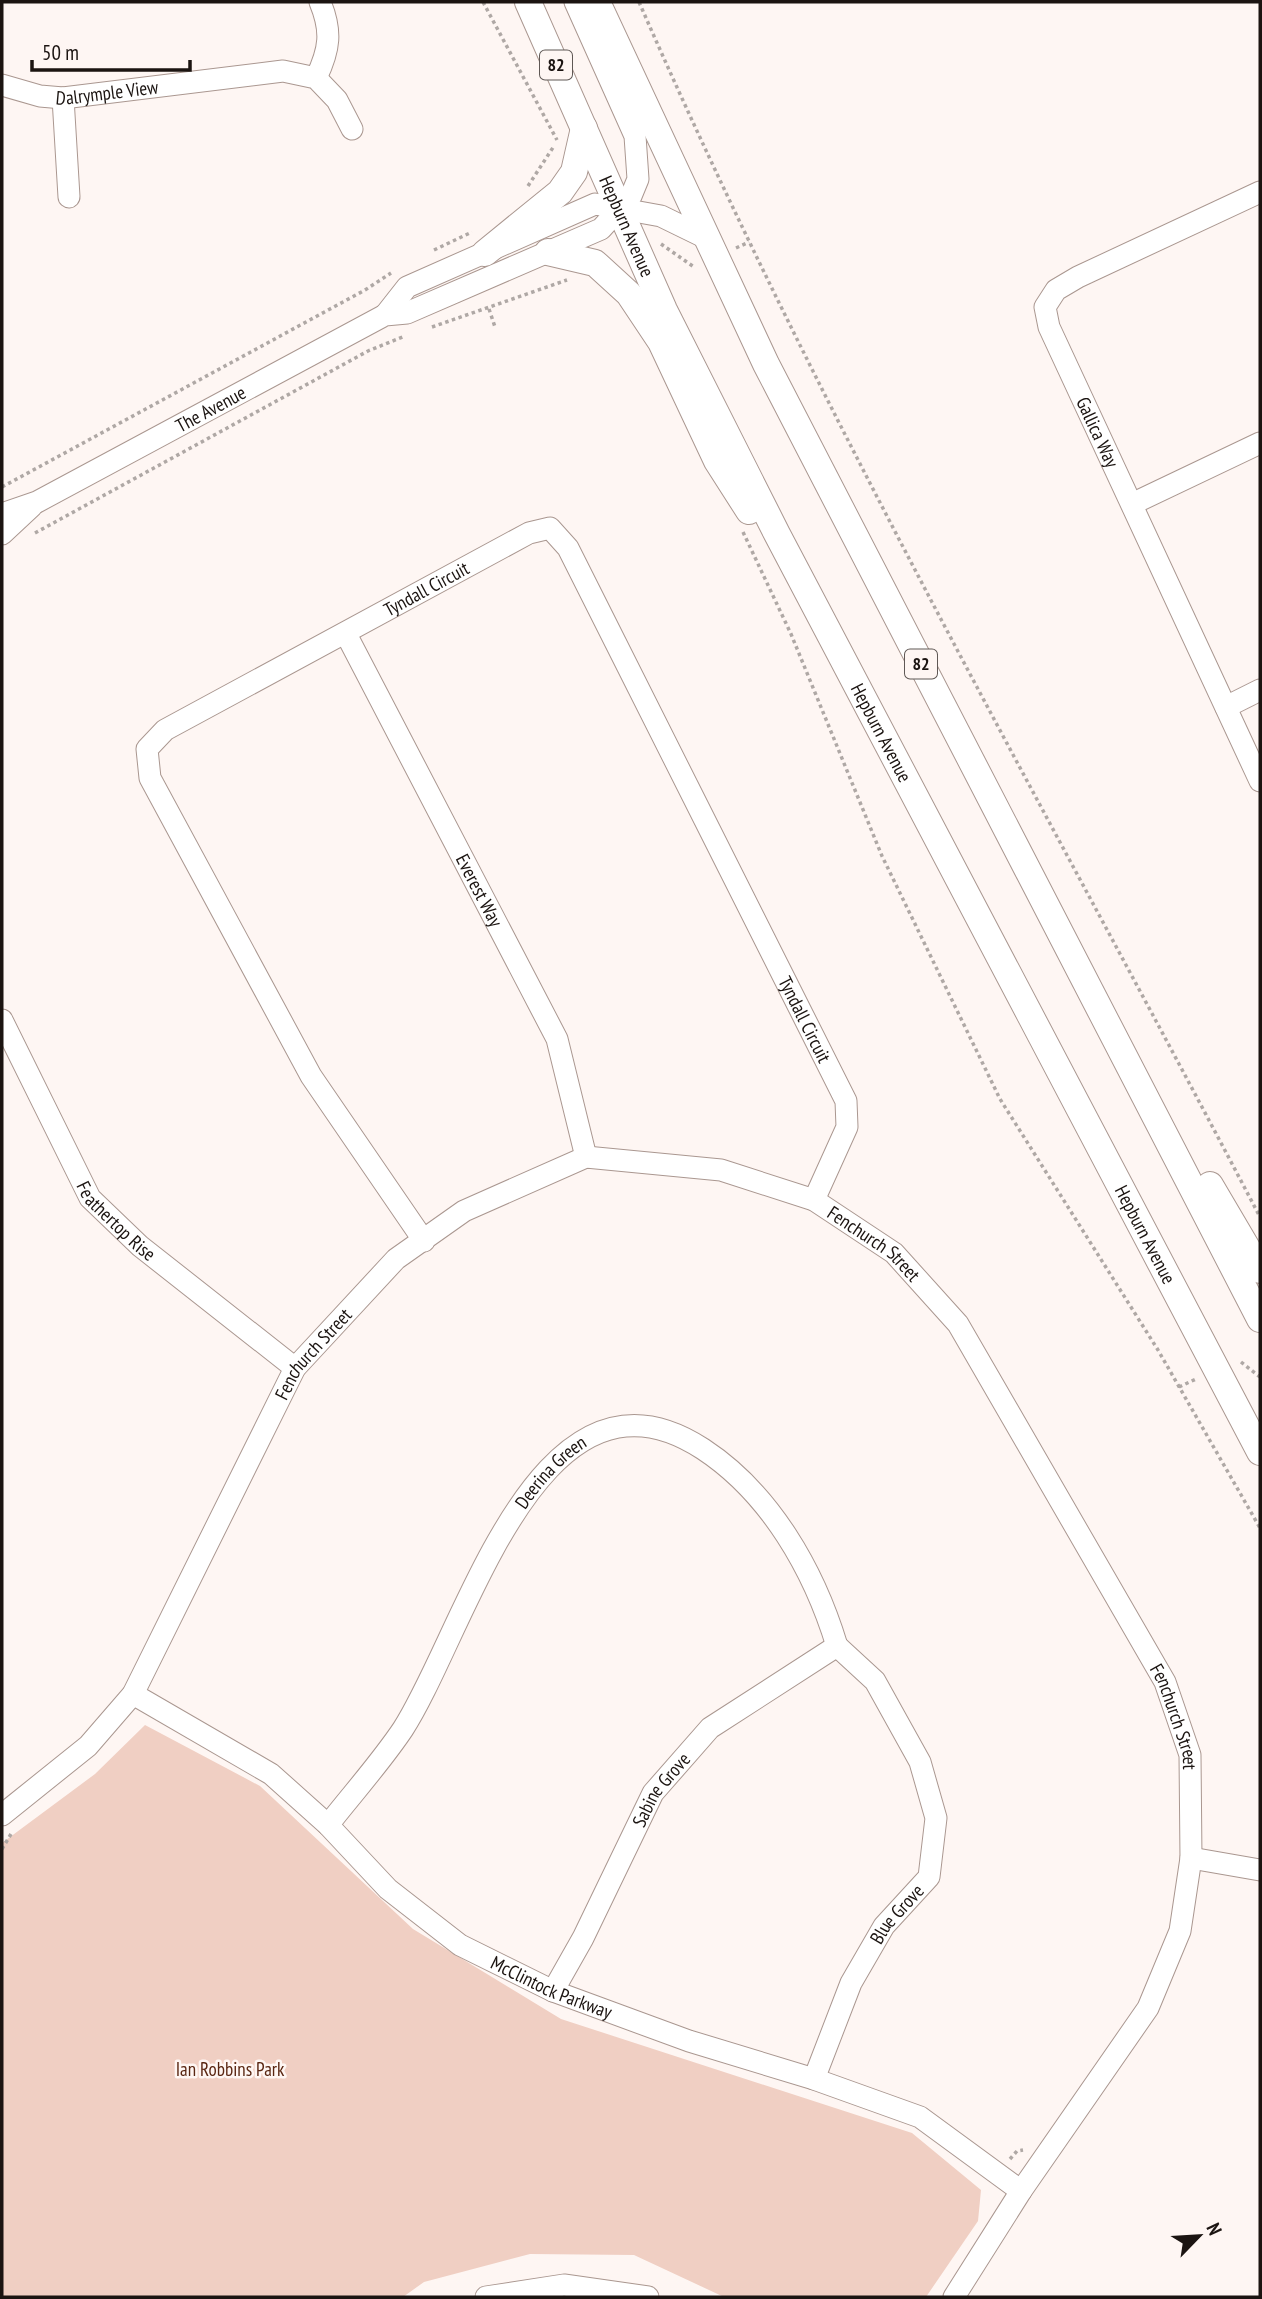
<svg xmlns="http://www.w3.org/2000/svg" width="1262" height="2299" viewBox="0 0 1262 2299" font-family="'PT Sans Narrow',sans-serif">
<rect width="100%" height="100%" fill="#fef6f3"/>
<path fill="#f0cfc3" d="M 145,1725 L 260,1786 L 413,1929 L 561,2019 L 912,2133 L 981,2190 L 978,2221 L 926,2297 L 724,2297 L 634,2255 L 530,2254 L 424,2282 L 403,2297 L 2,2297 L 2,1843 L 95,1774 Z"/>
<g fill="none" stroke-linecap="round" stroke-linejoin="round">
<defs>
<g id="minor">
<path d="M 316,78 C 330,49 332,31 320,2"/>
<path id="s1" d="M 2,85 L 40,96 L 63,98 L 283,71 L 316,78 L 337,100 L 352,129"/>
<path d="M 63,98 L 69,197"/>
<path id="s2" d="M 1260,192 L 1078,277 L 1056,290 L 1045,307 L 1049,327 L 1260,781"/>
<path d="M 385,315 L 407,287 L 595,204 L 661,216 L 706,238"/>
<path d="M 1132,504 L 1260,443"/>
<path id="s3" d="M 2,514 L 37,502 L 385,315 L 407,313 L 601,229 L 631,196 L 638,179 L 635,136 L 575,2"/>
<path d="M 2,534 L 32,506"/>
<path id="s4" d="M 346,634 L 557,1039 L 586,1157"/>
<path d="M 1226,707 L 1260,690"/>
<path id="s5" d="M 2,1020 L 90,1198 L 140,1246 L 295,1368"/>
<path id="s6" d="M 424,1241 L 311,1076 L 150,778 L 147,749 L 165,730 L 529,533 L 550,528 L 568,548 L 846,1101 L 847,1127 L 814,1200"/>
<path id="s7" d="M 133,1694 L 271,1774 L 328,1825 L 388,1889 L 460,1945 L 553,1991 L 689,2041 L 814,2079 L 920,2117 L 1021,2191"/>
<path id="s8" d="M 2,1815 L 88,1746 L 133,1694 L 295,1368 L 396,1259 L 464,1211 L 586,1157 L 721,1170 L 814,1200 L 894,1253 L 958,1324 L 1165,1682 L 1190,1755 L 1191,1858 L 1180,1931 L 1148,2008 L 1021,2191 L 954,2297"/>
<path id="s9" d="M 328,1825 C 353,1793 381,1762 403,1729 C 466,1632 539,1342 703,1449 C 770,1493 814,1570 837,1646"/>
<path d="M 1191,1858 L 1260,1870"/>
<path id="s10" d="M 553,1991 L 583,1938 L 653,1793 L 710,1728 L 837,1646"/>
<path id="s11" d="M 814,2079 L 851,1983 L 884,1926 L 929,1877 L 936,1818 L 920,1762 L 875,1681 L 837,1646"/>
<path d="M 486,2297 L 564,2285 L 648,2297"/>
</g>
<g id="major">
<path id="s12" d="M 528,2 L 664,310 L 777,534 L 1260,1452"/>
<path d="M 597,2 L 766,364 L 1260,1319"/>
<path d="M 548,252 L 595,263 L 629,294 L 661,342 L 717,461 L 749,511"/>
<path d="M 485,253 L 560,192 L 574,172 L 584,128"/>
<path d="M 1210,1185 L 1260,1270"/>
</g>
</defs>
<use href="#minor" stroke="#aa9790" stroke-width="23"/>
<use href="#major" stroke="#aa9790" stroke-width="28"/>
<path stroke="#afa8a5" stroke-width="3.5" stroke-dasharray="3.5 3.5" stroke-linecap="butt" d="M 483,2 L 557,140
M 639,2 C 821,419 1049,814 1260,1217
M 528,186 L 554,146
M 661,244 L 694,267
M 736,248 L 749,242
M 434,250 L 472,232
M 489,309 L 495,327
M 432,327 L 567,280
M 2,487 L 365,290 L 391,273
M 743,532 L 791,634 L 882,856 L 1000,1099 L 1158,1350 L 1260,1528
M 35,533 L 368,351 L 405,336
M 1241,1362 L 1260,1377
M 1179,1387 L 1196,1379
M 2,1849 L 11,1834
M 1010,2159 L 1017,2151 L 1023,2150"/>
<use href="#minor" stroke="#fff" stroke-width="21"/>
<use href="#major" stroke="#fff" stroke-width="26"/>
</g>
<g text-anchor="middle" stroke-width="5" stroke-linejoin="round" paint-order="stroke">
<g fill="#fef6f3" stroke="#5f5855" stroke-width="2">
<rect x="540" y="50.5" width="32" height="29" rx="5"/>
<rect x="905" y="649.5" width="32" height="29" rx="5"/>
</g>
<g font-size="18" font-weight="bold" fill="#1b1411">
<text x="556" y="71">82</text>
<text x="921" y="670">82</text>
</g>
<g font-size="19" fill="#1b1411" stroke="#fef6f3">
<text dy="7" stroke="none"><textPath href="#s1" startOffset="107">Dalrymple View</textPath></text>
<text dy="7" stroke="none"><textPath href="#s12" startOffset="245">Hepburn Avenue</textPath></text>
<text dy="7" stroke="none"><textPath href="#s3" startOffset="234">The Avenue</textPath></text>
<text dy="7" stroke="none"><textPath href="#s2" startOffset="383">Gallica Way</textPath></text>
<text dy="7" stroke="none"><textPath href="#s6" startOffset="891">Tyndall Circuit</textPath></text>
<text dy="7" stroke="none"><textPath href="#s12" startOffset="812">Hepburn Avenue</textPath></text>
<text dy="7" stroke="none"><textPath href="#s4" startOffset="289">Everest Way</textPath></text>
<text dy="7" stroke="none"><textPath href="#s6" startOffset="1584">Tyndall Circuit</textPath></text>
<text dy="7" stroke="none"><textPath href="#s5" startOffset="233">Feathertop Rise</textPath></text>
<text dy="7" stroke="none"><textPath href="#s12" startOffset="1379">Hepburn Avenue</textPath></text>
<text dy="7" stroke="none"><textPath href="#s8" startOffset="1216">Fenchurch Street</textPath></text>
<text dy="7" stroke="none"><textPath href="#s8" startOffset="565">Fenchurch Street</textPath></text>
<text dy="7" stroke="none"><textPath href="#s9" startOffset="420">Deerina Green</textPath></text>
<text dy="7" stroke="none"><textPath href="#s8" startOffset="1783">Fenchurch Street</textPath></text>
<text dy="7" stroke="none"><textPath href="#s10" startOffset="229">Sabine Grove</textPath></text>
<text dy="7" stroke="none"><textPath href="#s11" startOffset="186">Blue Grove</textPath></text>
<text dy="7" stroke="none"><textPath href="#s7" startOffset="516">McClintock Parkway</textPath></text>
</g>
<g font-size="19" fill="#592611" stroke="#fef6f3">
<text x="230" y="2076">Ian Robbins Park</text>
</g>
</g>
<rect width="1262" height="2299" fill="none" stroke="#1b1411" stroke-width="7"/>
<g transform="translate(1199 2236) rotate(65)" stroke="#fef6f3" stroke-width="5" paint-order="stroke">
<path d="M0-5L12 26L0 18L-12 26Z" fill="#1b1411"/>
<text y="-10" font-size="19" font-weight="bold" text-anchor="middle" fill="#1b1411">N</text>
</g>
<path d="M32 60v10h158v-10" fill="none" stroke="#1b1411" stroke-width="3.5"/>
<text x="42" y="60" font-size="21" fill="#1b1411" stroke="#fef6f3" stroke-width="5" paint-order="stroke">50 m</text>
</svg>
